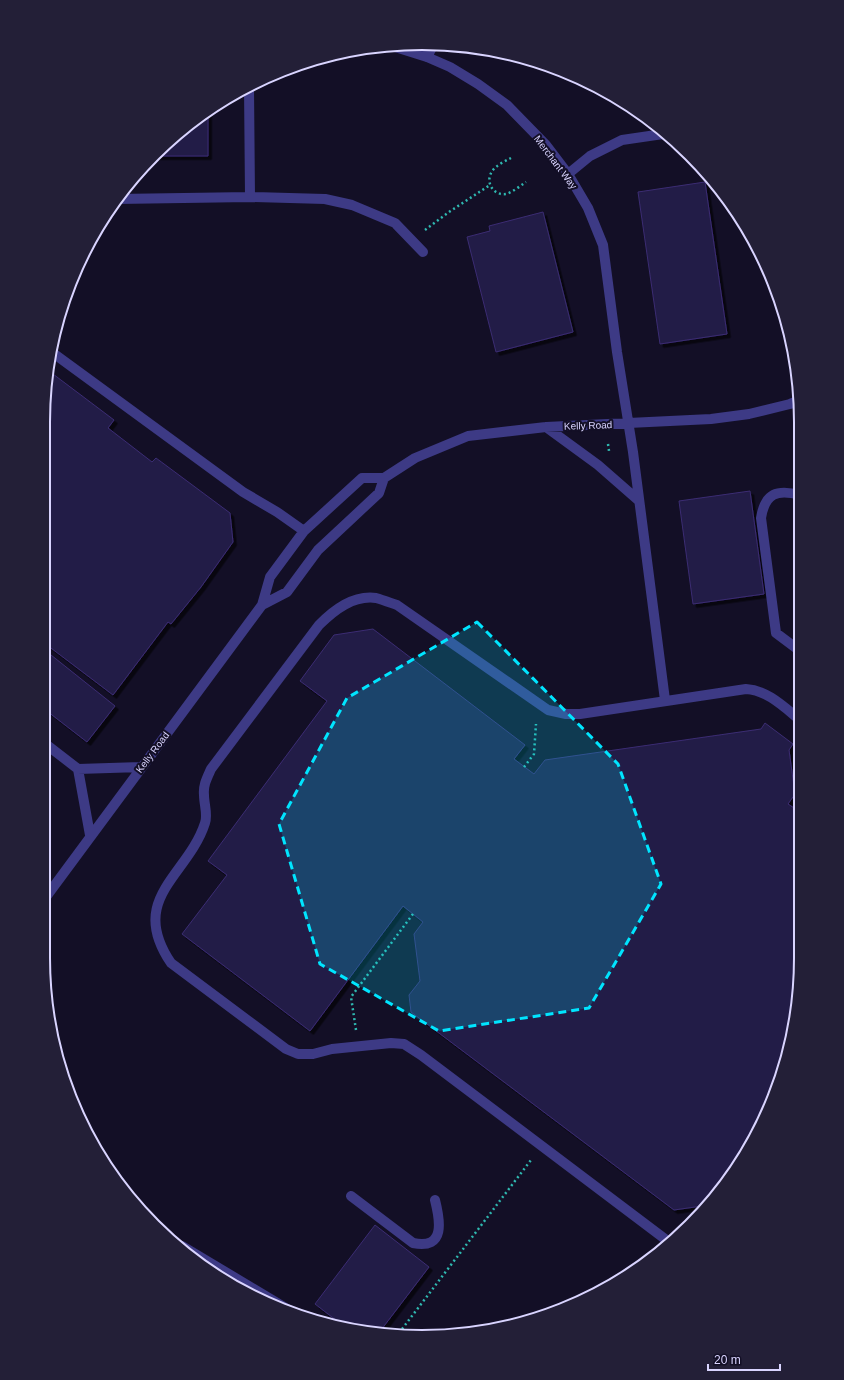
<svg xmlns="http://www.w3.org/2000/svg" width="844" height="1380" viewBox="0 0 844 1380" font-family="Arial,sans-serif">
<defs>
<filter id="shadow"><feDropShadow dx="3.5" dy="3.5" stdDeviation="0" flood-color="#0009"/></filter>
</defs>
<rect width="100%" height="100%" fill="#130f26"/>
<path fill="#241b47" stroke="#3b2d73" filter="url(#shadow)" d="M 208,109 L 208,156 L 152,156 L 154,154 Z
M 705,182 L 727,334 L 660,344 L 638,192 Z
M 543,212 L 573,332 L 496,352 L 467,237 L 490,231 L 489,226 Z
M 49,371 L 114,420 L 108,428 L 152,462 L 156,458 L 230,513 L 233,542 L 201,587 L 171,624 L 168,622 L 113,695 L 43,642 L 44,397 Z
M 750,491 L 764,594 L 693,604 L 679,501 Z
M 373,629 L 525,745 L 514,759 L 534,774 L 545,760 L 761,729 L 765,723 L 793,744 L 789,750 L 795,794 L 788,804 L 800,812 L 800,983 L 781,1080 L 737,1169 L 702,1206 L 674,1210 L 411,1012 L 409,995 L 420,981 L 414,934 L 423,922 L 403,906 L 310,1031 L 182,934 L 227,875 L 208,861 L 327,701 L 300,681 L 334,635 Z
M 46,651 L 115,706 L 87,742 L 43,708 L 43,655 Z
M 375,1225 L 429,1267 L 381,1330 L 341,1324 L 315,1304 Z"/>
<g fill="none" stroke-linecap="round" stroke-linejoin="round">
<path stroke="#2fb8b0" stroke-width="2.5" stroke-dasharray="2 3" stroke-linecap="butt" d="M 511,158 C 505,161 497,165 493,170 C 484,181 493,196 506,194 C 513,192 520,186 526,182
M 425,230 L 449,212 L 490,185
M 608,444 L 609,451
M 524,767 L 534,754 L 536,724
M 800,812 L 800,811
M 356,1030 L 351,997 L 413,914
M 399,1333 L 531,1160"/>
<path stroke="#3d3a85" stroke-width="10" d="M 392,46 L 427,57 L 450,67 L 478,84 L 507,105 L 546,145 L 568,174 L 588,208 L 603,245 L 617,352 L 633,452 L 665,700
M 427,57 L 434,44
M 249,87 L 250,197
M 568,174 L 590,156 L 622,140 L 663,134
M 117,199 L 250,197 L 325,199 L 352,205 L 395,223 L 423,252
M 53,353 L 243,492 L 277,512 L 304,531
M 546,427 L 598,465 L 638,500
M 262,605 L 287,592 L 318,550 L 379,493 L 384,478
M 796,648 L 776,633 L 761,518 C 765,493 777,489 800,495
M 43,742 L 78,769 L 141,767
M 78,769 L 90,835
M 43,901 L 262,605 L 270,577 L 304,531 L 362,478 L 384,478 L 415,458 L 468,436 L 546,427 L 711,419 L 749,414 L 790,404 L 800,400
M 351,1196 L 413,1243 C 446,1250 440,1220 435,1200
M 669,1242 L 421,1055 L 404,1044 L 391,1043 L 332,1049 L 313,1054 L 298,1054 L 286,1049 L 171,963 C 127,898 188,876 205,823 C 208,815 204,804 204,795 C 203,785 207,778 211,769 L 319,625 C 334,610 353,595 376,598 C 383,600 391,603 397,605 L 548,710 L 566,714 L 580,714 L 746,689 C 767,690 784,707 800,720
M 182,1246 L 299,1316"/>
</g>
<path fill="#00e5ff" fill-opacity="0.2" stroke="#00e5ff" stroke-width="3" stroke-dasharray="8 5" stroke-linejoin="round" d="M 477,622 L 618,764 L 661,884 L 589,1008 L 439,1031 L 320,964 L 279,824 L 347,698 Z"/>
<g text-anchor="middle" stroke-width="4" stroke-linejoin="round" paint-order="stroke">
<g font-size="10" fill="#d9d4ff" stroke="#130f26">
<text transform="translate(556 162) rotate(53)" y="4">Merchant Way</text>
<text transform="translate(588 425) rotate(-2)" y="4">Kelly Road</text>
<text transform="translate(152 752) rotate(-53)" y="4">Kelly Road</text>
</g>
</g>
<path d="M0 0H844V1380H0ZM422 50H422A372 372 0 0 1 794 422V958A372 372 0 0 1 422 1330H422A372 372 0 0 1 50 958V422A372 372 0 0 1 422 50Z" fill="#231f37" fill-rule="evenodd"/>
<path fill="none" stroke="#d9d4ff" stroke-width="2" d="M422 50H422A372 372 0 0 1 794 422V958A372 372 0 0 1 422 1330H422A372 372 0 0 1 50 958V422A372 372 0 0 1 422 50Z"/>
<path d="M708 1364v6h72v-6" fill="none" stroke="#d9d4ff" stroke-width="2"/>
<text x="714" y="1364" font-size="12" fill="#d9d4ff" stroke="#130f26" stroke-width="3" paint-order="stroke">20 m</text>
</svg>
